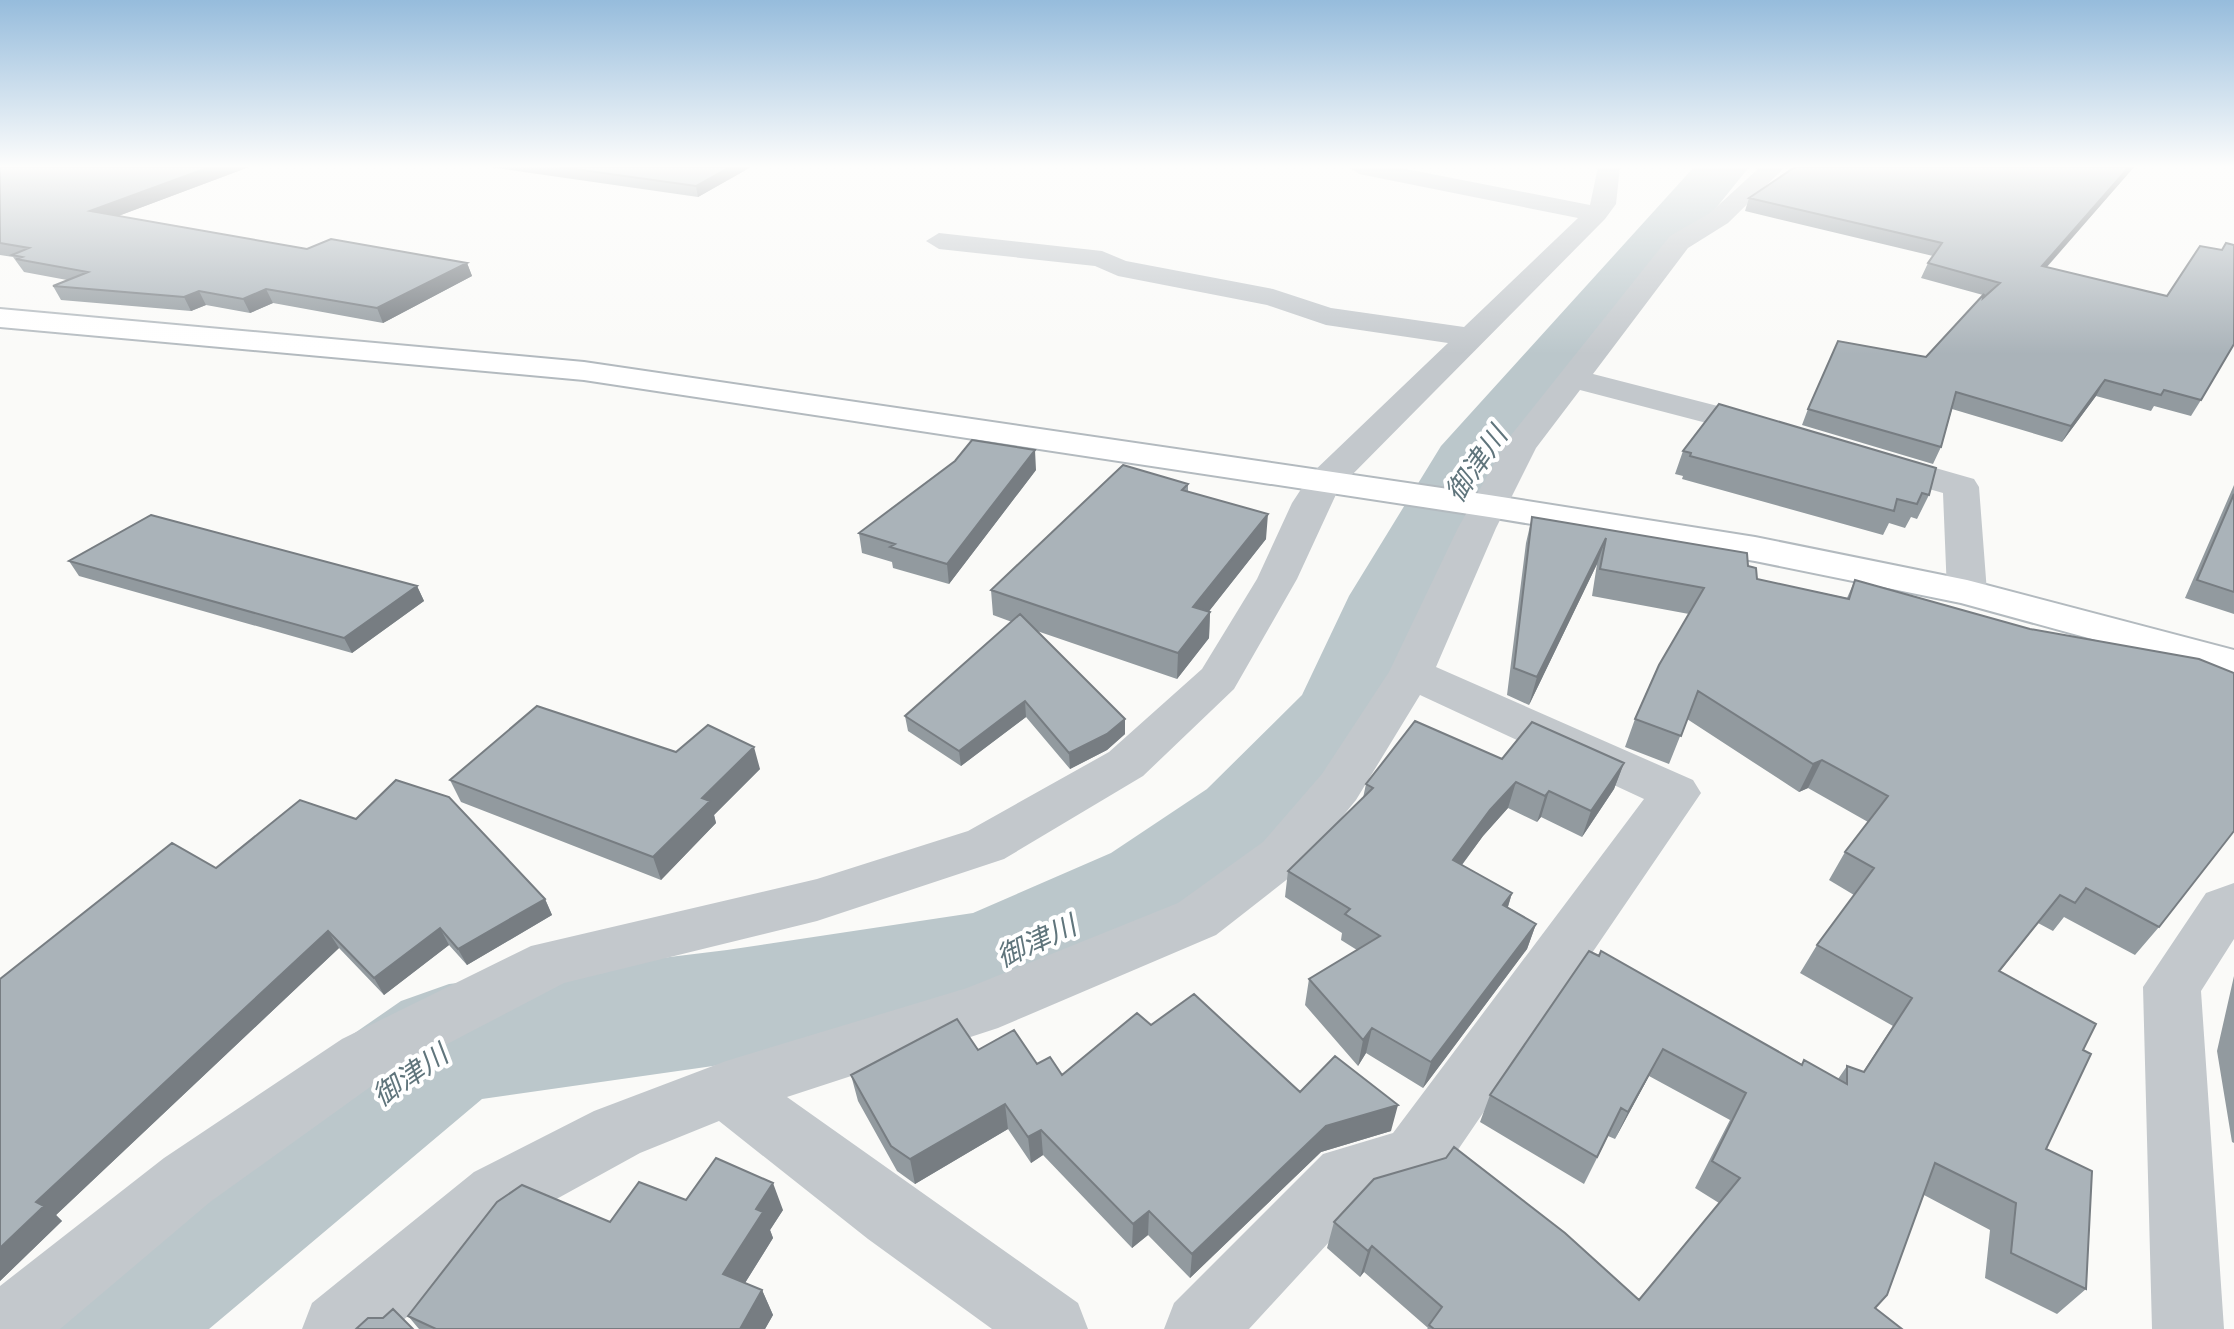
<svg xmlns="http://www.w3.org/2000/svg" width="2234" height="1329" viewBox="0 0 2234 1329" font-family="Karla,'Noto Sans JP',sans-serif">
<rect width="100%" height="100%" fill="#fafaf8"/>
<path fill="#bbc7cb" d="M 432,1050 L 113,1329 L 61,1329 L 259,1164 Z"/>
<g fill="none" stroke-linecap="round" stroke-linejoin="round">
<path fill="#bbc7cb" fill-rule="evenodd" d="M 1694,167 L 1749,167 L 1506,470 L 1443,596 L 1398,713 L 1383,738 L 1289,849 L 1197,921 L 1033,1002 L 987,1018 L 727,1064 L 482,1099 L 209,1329 L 7,1329 L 31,1271 L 135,1185 L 401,1001 L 449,984 L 727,950 L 973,913 L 1111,853 L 1207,789 L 1302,695 L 1349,596 L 1441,446 Z"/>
<defs>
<path id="secondary" d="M 0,309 L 584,362 L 1489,495 L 1755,537 L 1967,580 L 2234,650 L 2234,678 L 1961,603 L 1755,561 L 1489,517 L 584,380 L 0,327 Z"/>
</defs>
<use href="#secondary" stroke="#b3babf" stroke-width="4"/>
<path fill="#c3c8cc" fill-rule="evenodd" d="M 1348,167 L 1396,167 L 1590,205 L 1598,167 L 1620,167 L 1616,204 L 1605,219 L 1339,488 L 1297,579 L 1234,689 L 1143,776 L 1004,859 L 817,921 L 564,983 L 384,1077 L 210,1202 L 60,1329 L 0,1329 L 0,1286 L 164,1158 L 342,1039 L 531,946 L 817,879 L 968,831 L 1109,752 L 1202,669 L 1257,579 L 1292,503 L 1311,474 L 1448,343 L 1326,325 L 1267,305 L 1118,276 L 1095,266 L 939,249 L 926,241 L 939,233 L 1102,251 L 1126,261 L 1273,289 L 1331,308 L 1464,327 L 1578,218 L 1359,174 Z
M 1760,167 L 1785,167 L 1728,223 L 1688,248 L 1593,374 L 1780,422 L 1785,429 L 1780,436 L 1768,439 L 1580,390 L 1536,448 L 1496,528 L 1436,667 L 1693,780 L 1701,793 L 1436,1182 L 1365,1203 L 1249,1329 L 1164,1329 L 1174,1303 L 1323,1154 L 1393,1133 L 1644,799 L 1420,695 L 1356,800 L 1299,870 L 1216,935 L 998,1028 L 787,1097 L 1078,1303 L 1088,1329 L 992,1329 L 868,1239 L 719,1121 L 640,1153 L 522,1218 L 393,1329 L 302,1329 L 312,1303 L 474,1172 L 594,1111 L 726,1061 L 967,988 L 1178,903 L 1263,842 L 1322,774 L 1389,672 L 1458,528 L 1508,439 L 1670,236 L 1710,213 Z
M 1876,451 L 1974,479 L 1979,487 L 1987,592 L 1981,601 L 1967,604 L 1953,601 L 1947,592 L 1943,493 L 1863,470 L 1858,462 L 1863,454 Z
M 2234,883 L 2234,939 L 2201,991 L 2224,1329 L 2152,1329 L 2143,987 L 2206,893 Z"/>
<use href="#secondary" fill="#fff" fill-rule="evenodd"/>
</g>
<path fill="#929a9f" d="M 0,167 L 249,167 L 118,216 L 307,249 L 467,263 L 472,276 L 383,323 L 273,303 L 250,313 L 206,305 L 191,311 L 61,300 L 53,286 L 67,280 L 24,272 L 13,257 L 0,255 Z
M 489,167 L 751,167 L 698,197 Z
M 1795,167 L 2134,167 L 2047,267 L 2201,400 L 2191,416 L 2154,406 L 2151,411 L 2096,396 L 2062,442 L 1952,409 L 1941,447 L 1933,464 L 1802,425 L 1808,409 L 1926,357 L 1983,295 L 1921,278 L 1928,263 L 1933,256 L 1745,211 L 1749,198 Z
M 1719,404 L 1929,495 L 1917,519 L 1911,517 L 1905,528 L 1889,523 L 1883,535 L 1682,479 L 1683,476 L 1675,474 L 1683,451 Z
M 1036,470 L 949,584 L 893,568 L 892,562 L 862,553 L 859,533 Z
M 1188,484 L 1188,491 L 1266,539 L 1208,612 L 1210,612 L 1209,638 L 1177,679 L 1037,631 L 1125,734 L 1107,750 L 1070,769 L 1026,717 L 961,766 L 908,731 L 905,716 L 1012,622 L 993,615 L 991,590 Z
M 2234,485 L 2234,614 L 2185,598 Z
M 1532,517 L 1748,566 L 1757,579 L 1847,598 L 1855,580 L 2159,927 L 2135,955 L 2064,917 L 2053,931 L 2038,923 L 2000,971 L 2083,1050 L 2046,1149 L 2086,1289 L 2057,1314 L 1985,1278 L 1990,1230 L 1924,1195 L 1875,1308 L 1902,1329 L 1427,1329 L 1428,1328 L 1364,1272 L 1360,1277 L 1327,1248 L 1334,1222 L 1639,1300 L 1719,1203 L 1695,1188 L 1730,1120 L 1649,1076 L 1615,1139 L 1608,1136 L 1584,1184 L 1480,1122 L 1490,1095 L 1589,951 L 1802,1064 L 1838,1079 L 1847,1066 L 1863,1072 L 1893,1026 L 1800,973 L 1817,945 L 1854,895 L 1829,880 L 1845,852 L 1868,822 L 1808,788 L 1799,792 L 1687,719 L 1669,764 L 1625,747 L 1635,719 L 1689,614 L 1592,596 L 1597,564 L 1529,705 L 1507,695 L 1526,543 Z
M 69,561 L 417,586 L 424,601 L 352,653 L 79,576 Z
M 676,752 L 760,769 L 714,815 L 716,823 L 661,880 L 461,802 L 450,780 Z
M 1502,759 L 1624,763 L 1614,789 L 1582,837 L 1541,817 L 1537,822 L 1508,808 L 1483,836 L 1462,865 L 1512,893 L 1508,907 L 1536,924 L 1527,949 L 1423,1088 L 1366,1053 L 1358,1066 L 1305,1005 L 1309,979 L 1357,950 L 1341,940 L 1342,933 L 1285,897 L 1288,871 L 1363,798 L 1366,784 Z
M 356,819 L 545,899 L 552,915 L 467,965 L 449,945 L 384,995 L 339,948 L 56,1215 L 62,1221 L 0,1281 L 0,979 L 216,868 Z
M 2234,976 L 2234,1143 L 2232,1142 L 2217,1051 Z
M 1151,1025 L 1300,1092 L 1391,1131 L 1321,1152 L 1190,1278 L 1148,1235 L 1132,1248 L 1043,1155 L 1031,1163 L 1008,1129 L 915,1184 L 897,1171 L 858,1101 L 851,1075 L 978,1050 L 1037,1064 L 1062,1075 Z
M 686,1200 L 783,1210 L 770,1230 L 773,1238 L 745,1283 L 762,1290 L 773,1315 L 765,1329 L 419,1329 L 408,1316 L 610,1222 Z"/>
<path fill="#777d82" d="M 210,167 L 249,167 L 97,224 L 90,211 Z
M 730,167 L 751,167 L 698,197 L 696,186 Z
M 2129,167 L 2134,167 L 2035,280 L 2042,266 Z
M 467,263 L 472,276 L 383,323 L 377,308 Z
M 266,289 L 273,303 L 250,313 L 243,299 Z
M 199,291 L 206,305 L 191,311 L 184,297 Z
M 2105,380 L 2096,396 L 2062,442 L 2071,426 Z
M 1035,450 L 1036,470 L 949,584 L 947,564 Z
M 1268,514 L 1266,539 L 1192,633 L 1193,607 Z
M 1606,538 L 1597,564 L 1529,705 L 1537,677 Z
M 417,586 L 424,601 L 352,653 L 344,638 Z
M 1210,612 L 1209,638 L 1177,679 L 1178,653 Z
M 1025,701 L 1026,717 L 961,766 L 959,751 Z
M 1125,719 L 1125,734 L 1107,750 L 1070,769 L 1069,753 Z
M 754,747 L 760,769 L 714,815 L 716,823 L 661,880 L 653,857 L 702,798 Z
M 1822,760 L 1808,788 L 1799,792 L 1813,764 Z
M 1624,763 L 1614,789 L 1582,837 L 1591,811 Z
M 1516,782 L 1508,808 L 1483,836 L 1446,886 L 1453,860 L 1490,810 Z
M 1549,791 L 1541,817 L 1537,822 L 1545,796 Z
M 1512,893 L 1504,919 L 1503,905 Z
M 545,899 L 552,915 L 467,965 L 458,949 Z
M 1536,924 L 1527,949 L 1423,1088 L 1431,1062 Z
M 440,928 L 449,945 L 384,995 L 374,978 Z
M 328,931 L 339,948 L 56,1215 L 62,1221 L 0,1281 L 0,1248 L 36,1202 Z
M 1372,1028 L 1366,1053 L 1358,1066 L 1363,1040 Z
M 1663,1049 L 1649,1076 L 1615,1139 L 1628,1112 Z
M 1005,1104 L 1008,1129 L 915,1184 L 910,1159 Z
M 1398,1105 L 1391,1131 L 1321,1152 L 1190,1278 L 1192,1254 L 1326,1126 Z
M 1041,1130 L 1043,1155 L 1031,1163 L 1028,1137 Z
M 773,1183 L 783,1210 L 770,1230 L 773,1238 L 735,1299 L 723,1274 L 756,1209 Z
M 1149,1211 L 1148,1235 L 1132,1248 L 1133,1224 Z
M 1372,1246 L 1364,1272 L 1360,1277 L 1368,1251 Z
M 762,1290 L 773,1315 L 765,1329 L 740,1329 Z"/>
<path fill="#aab3b9" stroke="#777d82" stroke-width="2" d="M 0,167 L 210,167 L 90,211 L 307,249 L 331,239 L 467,263 L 377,308 L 266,289 L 243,299 L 199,291 L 184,297 L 53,286 L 88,272 L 16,259 L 22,257 L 12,255 L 29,248 L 0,243 Z
M 560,167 L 730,167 L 696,186 Z
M 1795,167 L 2129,167 L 2042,266 L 2167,296 L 2200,246 L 2222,250 L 2226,243 L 2234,245 L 2234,344 L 2201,400 L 2164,390 L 2161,395 L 2105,380 L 2071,426 L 1956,392 L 1941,447 L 1808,409 L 1838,341 L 1926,357 L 1984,294 L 1983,298 L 2000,283 L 1928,263 L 1942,243 L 1749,198 Z
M 1719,404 L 1936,468 L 1929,495 L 1922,493 L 1917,504 L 1897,499 L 1894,511 L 1690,456 L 1691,453 L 1683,451 Z
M 972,440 L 1035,450 L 947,564 L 890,547 L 895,544 L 859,533 L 955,461 Z
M 1123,465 L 1188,484 L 1182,490 L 1268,514 L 1193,607 L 1210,612 L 1178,653 L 991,590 Z
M 2234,494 L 2234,592 L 2197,580 Z
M 151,515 L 417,586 L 344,638 L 69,561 Z
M 1532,517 L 1747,553 L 1748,566 L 1756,568 L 1757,579 L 1849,599 L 1855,580 L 2030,629 L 2199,659 L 2234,673 L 2234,831 L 2159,927 L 2086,888 L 2075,903 L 2060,895 L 1999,971 L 2096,1024 L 2083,1050 L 2091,1054 L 2046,1149 L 2092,1171 L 2086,1289 L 2011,1253 L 2016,1203 L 1935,1163 L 1887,1295 L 1875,1308 L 1902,1329 L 1434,1329 L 1429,1325 L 1442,1307 L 1372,1246 L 1368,1251 L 1334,1222 L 1374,1179 L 1446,1158 L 1454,1147 L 1565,1233 L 1639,1300 L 1740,1178 L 1712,1161 L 1746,1093 L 1663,1049 L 1628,1112 L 1621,1108 L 1597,1157 L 1490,1095 L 1589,951 L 1599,956 L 1601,951 L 1802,1065 L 1804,1060 L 1847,1084 L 1847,1066 L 1864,1072 L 1912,998 L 1817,945 L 1874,868 L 1845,852 L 1888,796 L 1822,760 L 1813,764 L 1698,691 L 1681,736 L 1635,719 L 1659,665 L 1704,588 L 1600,569 L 1606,538 L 1537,677 L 1514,668 Z
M 1020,614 L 1125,719 L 1107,734 L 1069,753 L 1025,701 L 959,751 L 905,716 Z
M 537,706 L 676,752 L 708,725 L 754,747 L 702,798 L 710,801 L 653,857 L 450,780 Z
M 1415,721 L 1502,759 L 1532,722 L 1624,763 L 1591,811 L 1549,791 L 1545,796 L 1516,782 L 1490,810 L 1453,860 L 1512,893 L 1503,905 L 1536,924 L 1431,1062 L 1372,1028 L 1363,1040 L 1309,979 L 1380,936 L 1345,914 L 1350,909 L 1288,871 L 1373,788 L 1366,784 Z
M 396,780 L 449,797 L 545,899 L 458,949 L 440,928 L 374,978 L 328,931 L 36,1202 L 44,1206 L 0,1248 L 0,979 L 172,843 L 216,868 L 300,800 L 356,819 Z
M 1194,994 L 1300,1092 L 1335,1056 L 1398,1105 L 1326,1126 L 1192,1254 L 1149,1211 L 1133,1224 L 1041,1130 L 1028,1137 L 1005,1104 L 910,1159 L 891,1146 L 851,1075 L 957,1019 L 978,1050 L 1014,1030 L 1037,1064 L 1050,1057 L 1062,1075 L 1137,1013 L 1151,1025 Z
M 716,1158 L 773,1183 L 756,1209 L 763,1212 L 723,1274 L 762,1290 L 740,1329 L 436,1329 L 408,1316 L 497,1202 L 522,1185 L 610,1222 L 639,1182 L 686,1200 Z
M 393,1309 L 413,1329 L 356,1329 L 368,1318 L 383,1318 Z"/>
<linearGradient id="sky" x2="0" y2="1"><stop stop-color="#96bcdc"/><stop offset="0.47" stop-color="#fdfdfc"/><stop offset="1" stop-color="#fdfdfc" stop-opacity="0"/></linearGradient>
<rect width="2234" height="354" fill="url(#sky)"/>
<g text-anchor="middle" stroke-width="8" stroke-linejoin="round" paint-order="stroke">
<g font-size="28" font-style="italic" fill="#60757c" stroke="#fff">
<text transform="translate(1476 464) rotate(-55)" y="10">御津川</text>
<text transform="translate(1036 941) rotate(-25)" y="10">御津川</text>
<text transform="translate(410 1075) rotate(-35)" y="10">御津川</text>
</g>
</g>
</svg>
